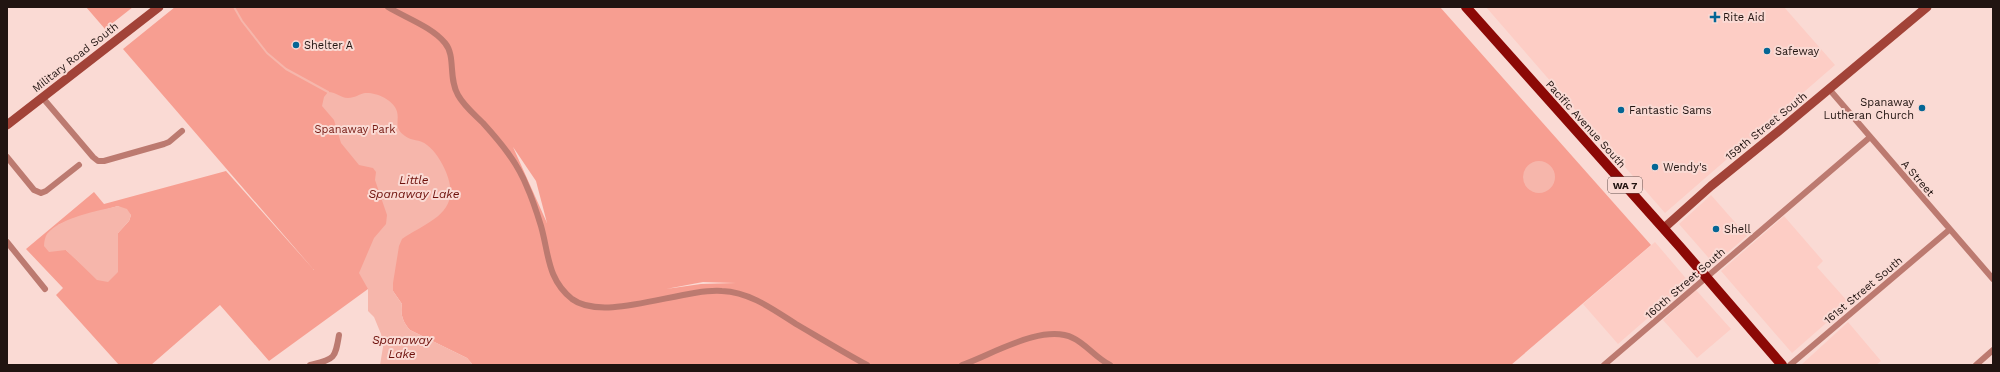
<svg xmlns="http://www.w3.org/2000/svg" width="2000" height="372" viewBox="0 0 2000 372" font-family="'Work Sans',sans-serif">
<rect width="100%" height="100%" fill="#fadad4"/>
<path fill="#fdcdc5" d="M 1486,7 L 1784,7 L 1835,65 L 1665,213 Z
M 1711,195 L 1747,236 L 1714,264 L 1679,224 Z
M 1784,216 L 1823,261 L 1817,267 L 1849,303 L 1792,353 L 1721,271 Z
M 1655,242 L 1689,282 L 1618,344 L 1583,304 Z
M 1696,290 L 1731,329 L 1697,358 L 1663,320 Z
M 1848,322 L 1881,361 L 1876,365 L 1801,365 Z"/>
<path fill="#f79e91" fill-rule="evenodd" d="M 86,7 L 133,7 L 105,29 Z
M 175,7 L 1440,7 L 1651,245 L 1511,365 L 473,365 L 467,358 L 410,330 C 403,322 400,314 402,304 L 393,291 L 368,289 L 269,361 L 220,305 L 151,365 L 119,365 L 56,295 L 63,288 L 26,249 L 94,192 L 104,204 L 226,171 L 314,270 L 123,49 ZM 513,147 L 536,181 L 547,223 ZM 118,206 L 131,215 L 129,221 L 118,233 L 118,272 L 79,262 L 66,250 L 58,225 L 72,219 ZM 703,282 L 736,283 L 701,284 L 666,289 Z"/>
<path fill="#f6b6ab" d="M 328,92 C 337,92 340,98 348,98 C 355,98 359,94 365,93 C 375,92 392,99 396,109 C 401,120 392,127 405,136 C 411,141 420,139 427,145 C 435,151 442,162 446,172 C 463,213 428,221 402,239 L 399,246 L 393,283 L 393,291 L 402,304 C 400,314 403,322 410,330 L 467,358 L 473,365 L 380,365 L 383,347 L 381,334 L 374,317 L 368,311 L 368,289 L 359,273 L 374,238 L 386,224 L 387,215 L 375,180 L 376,172 L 373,168 L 359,165 L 341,143 L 334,120 L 322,106 L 324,97 Z
M1523 177a16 16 0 1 1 32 0a16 16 0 1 1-32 0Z
M 118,206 L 127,209 L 131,215 L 129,221 L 118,233 L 118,272 L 108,282 L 97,280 L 66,250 L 49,252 L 44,246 C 44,242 45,237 47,234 C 61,217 98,211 118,206 Z"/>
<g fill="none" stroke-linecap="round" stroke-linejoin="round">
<path stroke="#f6b6ab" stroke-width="2" d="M 234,7 L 242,21 L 267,53 L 286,69 L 328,92"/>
<path stroke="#bc7a70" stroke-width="6" d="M 388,7 C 406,18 432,27 445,43 C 456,56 448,78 458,95 C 464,106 474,114 483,123 C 501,143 517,162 527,187 C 533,200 537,213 541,226 C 549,254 547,279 572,299 C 604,323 682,288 722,291 C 750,292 774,310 796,324 C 820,338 843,352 867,365
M 1829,89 L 1993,279
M 42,97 L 93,157 L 98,161 L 104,161 L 164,144 L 169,142 L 182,131
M 7,157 L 34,190 L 41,193 L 46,191 L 79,165
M 7,242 L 45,289
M 310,365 C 334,359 335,360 339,335
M 962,365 C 991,355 1043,323 1073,338 C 1086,344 1096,358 1110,365
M 1604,365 L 1869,138
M 1790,365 L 1949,230
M 1976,365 L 1993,350"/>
<path stroke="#a24338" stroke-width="9" d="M 7,125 L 159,7
M 1664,228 L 1711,186 L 1780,130 L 1927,7"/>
<path stroke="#8c0906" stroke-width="10" d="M 1466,7 L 1681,248 L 1782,365"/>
</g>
<g fill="#046695" stroke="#fadad4" stroke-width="1.5">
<path d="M1713 11h4v4h4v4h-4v4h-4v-4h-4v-4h4z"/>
<circle cx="296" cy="45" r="4"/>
<circle cx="1767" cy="51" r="4"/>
<circle cx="1922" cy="108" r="4"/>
<circle cx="1621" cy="110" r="4"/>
<circle cx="1655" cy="167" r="4"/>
<circle cx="1716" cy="229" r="4"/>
</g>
<g text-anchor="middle" stroke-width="4" stroke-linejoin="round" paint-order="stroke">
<rect fill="#fadad4" stroke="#624f4c" stroke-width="1" x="1608" y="177" width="34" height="16" rx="3"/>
<g font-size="10" font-weight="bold" fill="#211411">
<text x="1625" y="189">WA 7</text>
</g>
<g font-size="11" fill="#211411" stroke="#fadad4" text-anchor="start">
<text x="1723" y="21">Rite Aid</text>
<text x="304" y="49">Shelter A</text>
<text x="1775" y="55">Safeway</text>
<text x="1914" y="106" text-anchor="end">Spanaway<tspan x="1914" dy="13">Lutheran Church</tspan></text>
<text x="1629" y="114">Fantastic Sams</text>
<text x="1663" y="171">Wendy's</text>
<text x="1724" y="233">Shell</text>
</g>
<g font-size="11" fill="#211411" stroke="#fadad4">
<text transform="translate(75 57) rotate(-38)" y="4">Military Road South</text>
<text transform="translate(1586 124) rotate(48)" y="4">Pacific Avenue South</text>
<text transform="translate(1766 126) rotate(-39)" y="4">159th Street South</text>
<text transform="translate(1918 178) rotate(49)" y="4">A Street</text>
<text transform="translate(1685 283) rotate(-41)" y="4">160th Street South</text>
<text transform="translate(1863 290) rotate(-40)" y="4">161st Street South</text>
</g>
<g font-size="11" fill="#771c15" stroke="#fadad4">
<text x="355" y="133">Spanaway Park</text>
</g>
<g font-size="12" font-style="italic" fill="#6e110c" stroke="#fadad4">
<text x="414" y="184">Little<tspan x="414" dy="14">Spanaway Lake</tspan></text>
<text x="402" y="344">Spanaway<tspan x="402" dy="14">Lake</tspan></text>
</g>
</g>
<rect width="2000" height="372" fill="none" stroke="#211411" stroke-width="16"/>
</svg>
